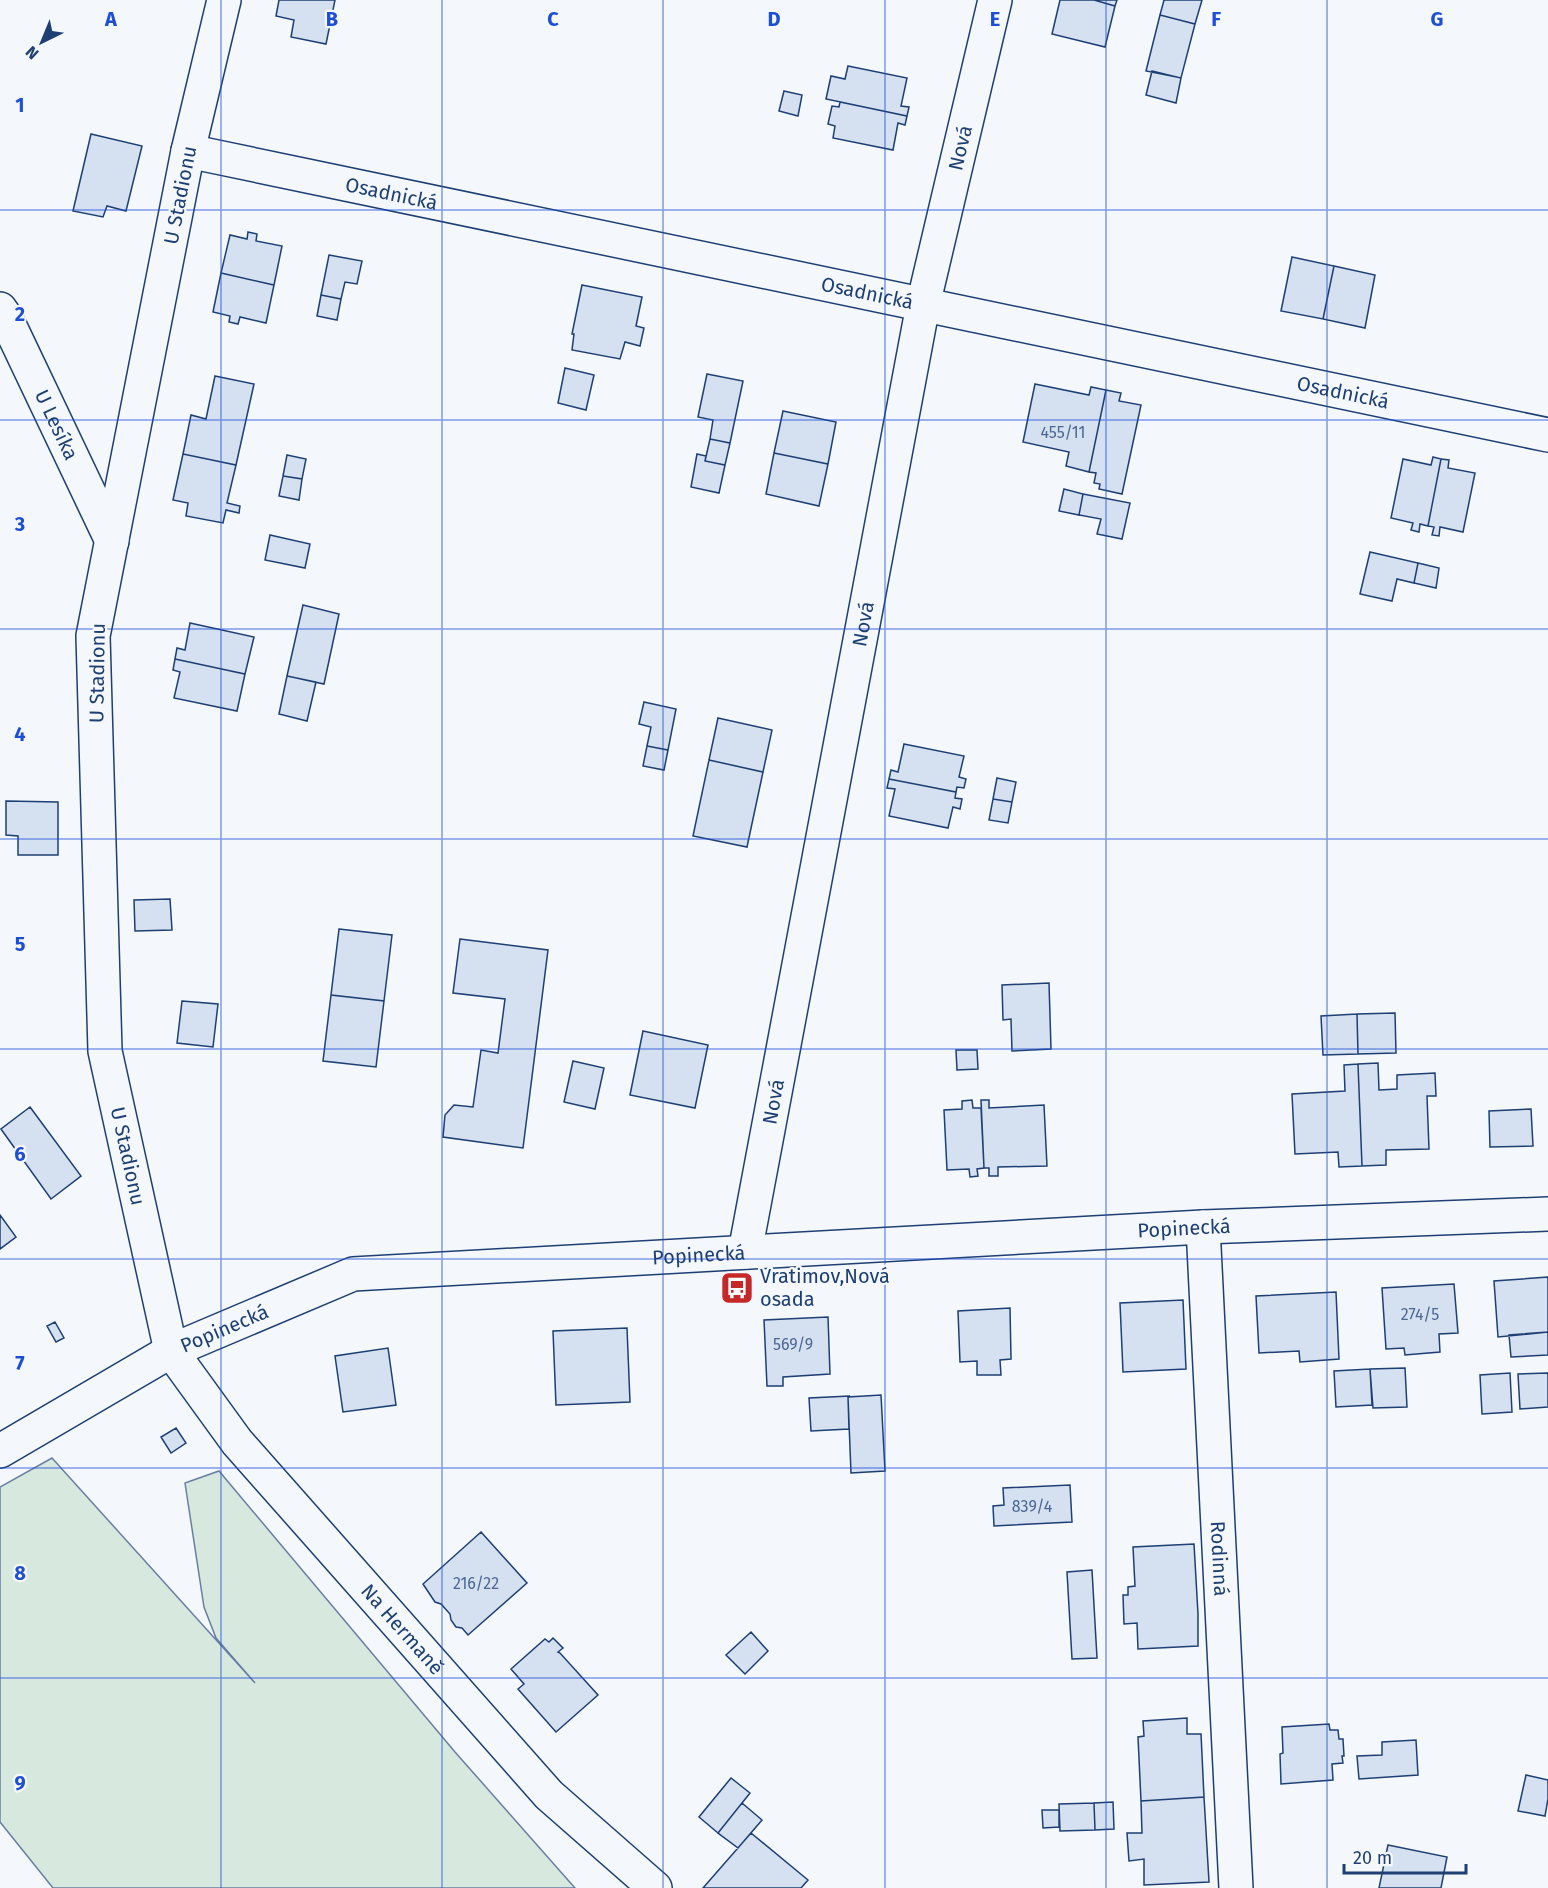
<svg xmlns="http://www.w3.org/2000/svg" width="1548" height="1888" viewBox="0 0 1548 1888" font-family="'Fira Sans',sans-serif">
<rect width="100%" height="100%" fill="#f4f7fb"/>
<path fill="#d7e8df" stroke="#687fa3" stroke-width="1.5" d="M 52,1458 L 255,1683 L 216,1638 L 204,1607 L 185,1483 L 219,1471 L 455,1752 L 575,1888 L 53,1888 L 0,1822 L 0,1487 Z"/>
<path fill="#d5e0f0" stroke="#1d3f73" stroke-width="1.5" d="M 279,0 L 335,0 L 326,44 L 291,37 L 294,20 L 276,16 Z
M 1060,0 L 1094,0 L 1115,6 L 1105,47 L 1052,34 Z
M 1094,0 L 1117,0 L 1115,6 Z
M 1164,0 L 1202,0 L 1195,24 L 1160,15 Z
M 1160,15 L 1195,24 L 1181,78 L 1146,71 Z
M 848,66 L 907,78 L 901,106 L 909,107 L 907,116 L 826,99 L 831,76 L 845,79 Z
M 1152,71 L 1181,78 L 1176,103 L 1146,95 Z
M 784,91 L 802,95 L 798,116 L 779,111 Z
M 840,102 L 907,116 L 905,125 L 898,123 L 893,150 L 833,138 L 835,126 L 828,124 L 832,106 L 839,107 Z
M 91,134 L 142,146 L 126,211 L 107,206 L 103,217 L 73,211 Z
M 248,232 L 257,234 L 256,241 L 282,246 L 274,285 L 221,273 L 230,235 L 247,239 Z
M 329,255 L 362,261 L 357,284 L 345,282 L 341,299 L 321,295 Z
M 1292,257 L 1334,266 L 1323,319 L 1281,311 Z
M 1334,266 L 1375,275 L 1365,328 L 1323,319 Z
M 221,273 L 274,285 L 266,323 L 240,317 L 238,324 L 229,322 L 230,316 L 213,312 Z
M 582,285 L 642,297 L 636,326 L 644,328 L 640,346 L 625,342 L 620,359 L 572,350 L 574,334 L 572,334 Z
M 321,295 L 341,299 L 337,320 L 317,316 Z
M 565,368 L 594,375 L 586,410 L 558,403 Z
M 707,374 L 743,381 L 730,443 L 710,439 L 713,420 L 698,417 Z
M 215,376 L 254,384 L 236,465 L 183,454 L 191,415 L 206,419 Z
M 1035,384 L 1089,395 L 1091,387 L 1106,390 L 1089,472 L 1066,466 L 1069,452 L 1023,442 Z
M 1106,390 L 1121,393 L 1119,401 L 1141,405 L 1122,494 L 1099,489 L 1100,484 L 1094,483 L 1096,473 L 1089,472 Z
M 783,411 L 836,422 L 828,464 L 774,453 Z
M 710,439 L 730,443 L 725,465 L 705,461 Z
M 774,453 L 828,464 L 819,506 L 766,494 Z
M 183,454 L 236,465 L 227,503 L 240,506 L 239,513 L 226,510 L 223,523 L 186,516 L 188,503 L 173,500 Z
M 697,454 L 706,456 L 705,461 L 725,465 L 719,493 L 691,487 Z
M 287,455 L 306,459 L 302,479 L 283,476 Z
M 1433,457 L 1441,459 L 1428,526 L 1420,524 L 1419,532 L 1411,530 L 1413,523 L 1391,518 L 1403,459 L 1431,465 Z
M 1441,459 L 1449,460 L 1448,468 L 1475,473 L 1463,532 L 1440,527 L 1439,536 L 1432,535 L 1434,527 L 1428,526 Z
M 283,476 L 302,479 L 299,500 L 279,496 Z
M 1064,489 L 1083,494 L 1079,515 L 1059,511 Z
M 1083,494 L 1130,503 L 1122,539 L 1097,534 L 1101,519 L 1079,515 Z
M 270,535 L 310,544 L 305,568 L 265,560 Z
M 1370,552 L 1418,563 L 1414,583 L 1397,579 L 1392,601 L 1360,594 Z
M 1418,563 L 1439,568 L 1436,588 L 1414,583 Z
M 303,605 L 339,614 L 324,684 L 287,676 Z
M 190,623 L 254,637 L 245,674 L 175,659 L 177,648 L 185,650 Z
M 175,659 L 245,674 L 237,711 L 174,698 L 180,672 L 173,670 Z
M 287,676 L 316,682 L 307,721 L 279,714 Z
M 644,702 L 676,709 L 668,750 L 647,746 L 651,727 L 639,724 Z
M 718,718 L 772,730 L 763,772 L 709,760 Z
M 904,744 L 964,756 L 959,777 L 966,779 L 964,788 L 957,787 L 956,792 L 889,779 L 891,770 L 898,772 Z
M 647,746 L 668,750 L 664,770 L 643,766 Z
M 709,760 L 763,772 L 747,847 L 693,836 Z
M 997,778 L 1016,782 L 1012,802 L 993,799 Z
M 889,779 L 956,792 L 955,798 L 962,799 L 960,809 L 953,807 L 948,828 L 889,816 L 895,789 L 887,788 Z
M 993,799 L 1012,802 L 1008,823 L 989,820 Z
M 6,801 L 58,802 L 58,855 L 18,855 L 18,836 L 6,835 Z
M 170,899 L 172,930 L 135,931 L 134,900 Z
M 339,929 L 392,935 L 384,1001 L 331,995 Z
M 460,939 L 548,950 L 523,1148 L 443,1137 L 445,1115 L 454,1105 L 473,1107 L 481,1050 L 498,1053 L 505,999 L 453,993 Z
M 1049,983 L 1051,1049 L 1012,1051 L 1011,1019 L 1003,1020 L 1002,985 Z
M 331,995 L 384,1001 L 376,1067 L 323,1061 Z
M 182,1001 L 218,1004 L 213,1047 L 177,1043 Z
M 1395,1013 L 1396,1053 L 1358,1054 L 1357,1014 Z
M 1357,1014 L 1358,1054 L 1323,1055 L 1321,1016 Z
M 643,1031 L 708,1045 L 695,1108 L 630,1095 Z
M 956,1050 L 977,1050 L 978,1069 L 957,1070 Z
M 573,1061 L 604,1068 L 595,1109 L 564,1102 Z
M 1378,1063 L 1379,1090 L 1397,1089 L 1397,1075 L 1435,1073 L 1436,1096 L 1427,1096 L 1429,1149 L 1386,1150 L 1386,1165 L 1362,1166 L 1358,1064 Z
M 1358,1064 L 1362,1166 L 1339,1167 L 1338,1152 L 1295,1154 L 1292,1094 L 1345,1091 L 1344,1065 Z
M 972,1100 L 973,1108 L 981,1108 L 984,1168 L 977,1169 L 978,1176 L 970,1177 L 969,1169 L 947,1170 L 944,1110 L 962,1109 L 962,1101 Z
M 981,1100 L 989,1100 L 989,1108 L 1044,1105 L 1047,1166 L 998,1167 L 998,1176 L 989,1176 L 989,1168 L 984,1168 Z
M 30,1107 L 81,1176 L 51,1199 L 1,1129 Z
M 1531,1109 L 1533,1146 L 1490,1147 L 1489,1111 Z
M 0,1215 L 16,1237 L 0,1249 Z
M 1548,1277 L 1548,1332 L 1498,1337 L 1494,1281 Z
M 1454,1284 L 1458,1333 L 1439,1334 L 1440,1352 L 1405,1355 L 1404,1348 L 1386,1349 L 1382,1288 Z
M 1336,1292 L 1339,1359 L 1300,1362 L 1299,1351 L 1259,1353 L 1256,1296 Z
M 1183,1300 L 1186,1369 L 1123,1372 L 1120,1303 Z
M 1010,1308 L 1011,1359 L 1000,1360 L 1001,1375 L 977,1375 L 977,1361 L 960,1362 L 958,1311 Z
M 828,1317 L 830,1374 L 783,1377 L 783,1386 L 767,1386 L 764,1320 Z
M 55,1322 L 64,1338 L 56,1342 L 47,1326 Z
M 627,1328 L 630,1402 L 556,1405 L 553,1331 Z
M 1548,1332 L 1548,1355 L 1511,1357 L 1509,1335 Z
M 388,1348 L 396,1405 L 343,1412 L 335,1356 Z
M 1405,1368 L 1407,1407 L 1373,1408 L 1370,1369 Z
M 1370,1369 L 1372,1405 L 1336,1407 L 1334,1371 Z
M 1510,1373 L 1512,1412 L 1482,1414 L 1480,1375 Z
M 1548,1373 L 1548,1407 L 1520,1409 L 1518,1374 Z
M 881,1395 L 885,1471 L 851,1473 L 848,1397 Z
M 850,1396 L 848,1397 L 849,1429 L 811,1431 L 809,1398 Z
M 176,1428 L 186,1443 L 171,1453 L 161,1437 Z
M 1070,1485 L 1072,1522 L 994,1526 L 993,1506 L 1004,1505 L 1003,1488 Z
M 481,1532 L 527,1583 L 468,1635 L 462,1628 L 456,1627 L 451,1620 L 450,1614 L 441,1604 L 435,1602 L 423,1584 Z
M 1194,1544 L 1198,1614 L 1198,1646 L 1138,1649 L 1137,1623 L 1124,1624 L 1123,1595 L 1128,1595 L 1128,1587 L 1135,1586 L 1133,1547 Z
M 1092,1570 L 1097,1658 L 1072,1659 L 1067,1572 Z
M 751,1632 L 768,1651 L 745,1674 L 726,1655 Z
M 553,1638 L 563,1648 L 558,1652 L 560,1653 L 598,1695 L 556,1732 L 518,1689 L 524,1684 L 511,1669 L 545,1639 L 549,1642 Z
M 1187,1718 L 1187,1734 L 1201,1734 L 1204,1797 L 1141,1801 L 1138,1737 L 1144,1736 L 1143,1721 Z
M 1329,1724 L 1330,1730 L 1338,1730 L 1339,1739 L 1343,1739 L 1344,1756 L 1342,1756 L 1343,1763 L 1332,1764 L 1333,1780 L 1281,1784 L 1280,1754 L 1283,1753 L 1282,1727 Z
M 1416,1740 L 1418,1775 L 1359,1779 L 1357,1756 L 1382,1755 L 1382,1742 Z
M 1526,1775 L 1548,1780 L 1548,1799 L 1545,1816 L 1518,1811 Z
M 731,1778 L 750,1793 L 718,1833 L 699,1817 Z
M 1204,1797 L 1209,1882 L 1144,1885 L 1144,1859 L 1129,1861 L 1127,1833 L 1142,1833 L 1141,1801 Z
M 1113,1802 L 1114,1829 L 1095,1830 L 1094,1803 Z
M 742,1803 L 762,1820 L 738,1848 L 718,1833 Z
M 1094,1803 L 1095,1830 L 1060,1831 L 1059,1804 Z
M 1042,1810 L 1059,1810 L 1059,1827 L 1043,1828 Z
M 751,1833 L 808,1880 L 801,1888 L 703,1888 Z
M 1388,1845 L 1447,1857 L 1441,1888 L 1379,1888 Z"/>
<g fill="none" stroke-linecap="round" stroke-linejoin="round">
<defs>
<g id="minor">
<path id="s1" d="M 224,0 L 188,151 L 93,636 L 105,1051 L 171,1351 L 237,1442 L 549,1795 L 655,1888"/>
<path id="s2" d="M 188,151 L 1548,435"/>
<path id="s3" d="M 0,309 L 5,316 L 112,541"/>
<path id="s4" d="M 1203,1227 L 1236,1888"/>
<path id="s5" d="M 745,1252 L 923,305 L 995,0"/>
<path id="s6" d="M 0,1451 L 171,1351 L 353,1274 L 1203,1227 L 1548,1214"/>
</g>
</defs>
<use href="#minor" stroke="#1d3f73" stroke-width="36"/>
<use href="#minor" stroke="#f4f7fb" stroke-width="33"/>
</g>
<path fill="none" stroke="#1d4ed8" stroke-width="1.5" stroke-opacity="0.55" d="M 221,0 L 221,1888M 442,0 L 442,1888M 663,0 L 663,1888M 885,0 L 885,1888M 1106,0 L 1106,1888M 1327,0 L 1327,1888M 0,210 L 1548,210M 0,420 L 1548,420M 0,629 L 1548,629M 0,839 L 1548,839M 0,1049 L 1548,1049M 0,1259 L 1548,1259M 0,1468 L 1548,1468M 0,1678 L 1548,1678"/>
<defs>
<symbol id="bus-square" viewBox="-11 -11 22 22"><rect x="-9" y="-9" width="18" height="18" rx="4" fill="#c62828" stroke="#f4f7fb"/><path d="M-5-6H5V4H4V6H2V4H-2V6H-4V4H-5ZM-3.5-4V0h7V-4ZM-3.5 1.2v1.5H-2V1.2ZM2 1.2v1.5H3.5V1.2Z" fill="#fff"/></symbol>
</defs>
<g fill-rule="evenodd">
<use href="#bus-square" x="718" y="1269" width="38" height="38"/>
</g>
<g text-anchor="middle" stroke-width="4.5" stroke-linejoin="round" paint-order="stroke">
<g font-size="16" fill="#4b6792">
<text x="1063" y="438">455/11</text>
<text x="1420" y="1320">274/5</text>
<text x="793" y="1350">569/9</text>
<text x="1032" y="1512">839/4</text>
<text x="476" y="1589">216/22</text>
</g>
<g font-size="20" fill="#1d3f73" stroke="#f4f7fb">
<text dy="7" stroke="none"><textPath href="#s5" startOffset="1125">Nová</textPath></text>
<text dy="7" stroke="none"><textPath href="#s2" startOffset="208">Osadnická</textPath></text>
<text transform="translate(180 195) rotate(-79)" y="7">U Stadionu</text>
<text dy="7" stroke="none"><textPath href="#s2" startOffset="694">Osadnická</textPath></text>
<text dy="7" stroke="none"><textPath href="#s2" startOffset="1180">Osadnická</textPath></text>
<text dy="7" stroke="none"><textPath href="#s3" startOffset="129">U Lesíka</textPath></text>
<text dy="7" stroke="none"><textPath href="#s5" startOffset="639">Nová</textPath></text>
<text transform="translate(97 673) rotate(-89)" y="7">U Stadionu</text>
<text dy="7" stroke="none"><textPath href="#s5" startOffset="153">Nová</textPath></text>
<text dy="7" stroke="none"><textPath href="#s1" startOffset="1172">U Stadionu</textPath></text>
<text dy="7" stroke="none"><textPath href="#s6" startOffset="1228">Popinecká</textPath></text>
<text dy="7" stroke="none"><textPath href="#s6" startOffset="742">Popinecká</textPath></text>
<text dy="7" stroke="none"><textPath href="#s6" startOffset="256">Popinecká</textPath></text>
<text dy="7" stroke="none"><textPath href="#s4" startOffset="332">Rodinná</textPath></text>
<text dy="7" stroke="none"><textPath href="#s1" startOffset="1734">Na Hermaně</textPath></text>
</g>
<g font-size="20" fill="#1d3f73" stroke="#f4f7fb" text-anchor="start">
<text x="760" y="1283">Vratimov,Nová<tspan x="760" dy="23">osada</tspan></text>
</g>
</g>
<g font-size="20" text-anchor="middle" font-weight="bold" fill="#1d4ed8" stroke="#f4f7fb" stroke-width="4.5" stroke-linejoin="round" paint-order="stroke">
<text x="111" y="26">A</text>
<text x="332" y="26">B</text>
<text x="553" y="26">C</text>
<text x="774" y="26">D</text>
<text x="995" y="26">E</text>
<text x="1216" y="26">F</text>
<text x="1437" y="26">G</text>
<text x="20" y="112">1</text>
<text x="20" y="321">2</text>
<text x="20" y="531">3</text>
<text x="20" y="741">4</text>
<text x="20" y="951">5</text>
<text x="20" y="1161">6</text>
<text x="20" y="1370">7</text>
<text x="20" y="1580">8</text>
<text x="20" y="1790">9</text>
</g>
<g transform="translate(42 42) rotate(223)" stroke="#f4f7fb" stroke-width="4.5" paint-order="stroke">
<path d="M0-4.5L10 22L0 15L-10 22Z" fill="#1d3f73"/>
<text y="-9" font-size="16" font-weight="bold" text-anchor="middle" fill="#1d3f73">N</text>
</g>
<path d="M1344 1864v9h122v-9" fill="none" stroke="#1d3f73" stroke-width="3"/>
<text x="1353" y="1864" font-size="18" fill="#1d3f73" stroke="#f4f7fb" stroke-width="4.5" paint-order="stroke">20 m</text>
</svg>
